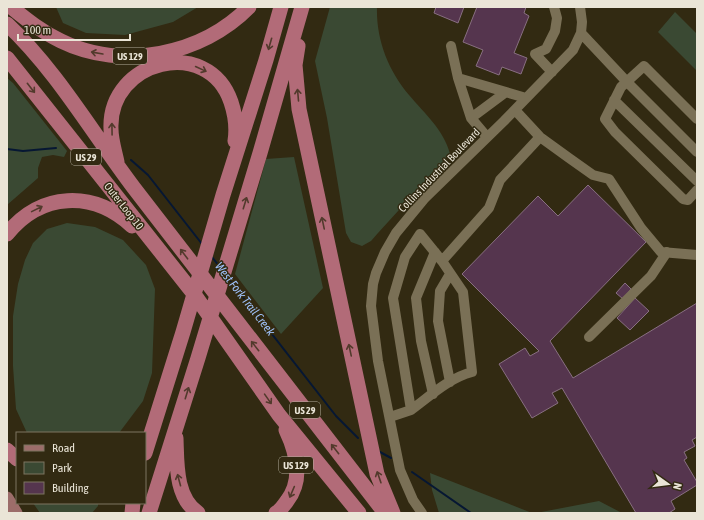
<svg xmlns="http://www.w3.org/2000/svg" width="704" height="520" viewBox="0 0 704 520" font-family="'Asap Condensed',sans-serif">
<rect width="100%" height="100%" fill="#322a12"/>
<path fill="#3a4933" d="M 56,7 L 198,7 L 173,22 L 125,35 L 86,33 L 63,23 Z
M 330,7 L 377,7 C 376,39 388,70 409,95 C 424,113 444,130 450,154 L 378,233 L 371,241 L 362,246 L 351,242 L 346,233 L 327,118 L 315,61 Z
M 675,12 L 697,34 L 697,71 L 658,32 Z
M 7,78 L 13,83 L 67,151 L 64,157 L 53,155 L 42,157 L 38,168 L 38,178 L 7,205 Z
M 294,157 L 323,288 L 281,334 L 235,274 L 266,159 Z
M 67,223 L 95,227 L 123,240 L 146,265 L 155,289 L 152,373 L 143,401 L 119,433 L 27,433 L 16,409 L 13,366 L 13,316 L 18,284 L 25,260 L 33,243 L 47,229 Z
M 430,473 L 532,513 L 439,513 L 432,490 Z
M 599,501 L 622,513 L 536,513 Z
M 33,503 L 98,503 L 98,506 L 92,513 L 40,513 Z"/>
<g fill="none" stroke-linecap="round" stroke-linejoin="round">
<path stroke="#061733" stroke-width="2" d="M 7,149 L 23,151 L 56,148
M 131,160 L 148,175 L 202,244
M 212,257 L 219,266
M 228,278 L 336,416 L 358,438
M 380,452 L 391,458
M 412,472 L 471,513"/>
</g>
<path fill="#55354e" stroke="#886f81" d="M 436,7 L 464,7 L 458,23 L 434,13 Z
M 477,7 L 526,7 L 524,13 L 529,16 L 514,53 L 527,58 L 521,74 L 502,67 L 499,75 L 476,66 L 483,50 L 463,42 Z
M 588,185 L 646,242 L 550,341 L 573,378 L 697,303 L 697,437 L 692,440 L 695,446 L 684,452 L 687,458 L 684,460 L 697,482 L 697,485 L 671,501 L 675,509 L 669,513 L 636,513 L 562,388 L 552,393 L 558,403 L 532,418 L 499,364 L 525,348 L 530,356 L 539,351 L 462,274 L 538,196 L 558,216 Z
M 625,283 L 631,289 L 623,299 L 616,293 Z
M 635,298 L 649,311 L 630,330 L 617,318 Z"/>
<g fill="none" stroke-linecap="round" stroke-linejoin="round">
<path stroke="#7a7056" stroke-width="10" d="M 581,33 L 627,82 L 697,152
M 451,46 L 458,78 L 526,98
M 552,72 L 535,54 L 546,49 L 555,31 L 557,18 L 554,7
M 458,78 L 471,118 L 487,137
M 614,100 L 697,181
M 515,110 L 540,137 L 569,158 L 593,175 L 609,179 L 641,228 L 661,252 L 697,255
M 471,118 L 506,92
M 697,119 L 644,66 L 621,87 L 605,119 L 615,132 L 683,199 L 688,200 L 697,190
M 589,337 L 651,276 L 667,252
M 450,382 L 438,321 L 440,291 L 450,274
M 433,394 L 421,341 L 416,298 L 435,252
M 411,410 C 430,396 449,378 472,372 L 463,292 L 442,261
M 390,417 L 411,410 L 393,298 L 405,257 L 420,234 L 442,261 L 489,208 L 500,180 L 540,137
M 422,513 L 413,500 L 400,470 L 378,361 L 371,306 L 373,284 L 376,273 L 385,252 L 396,233 L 424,199 L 504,121 L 573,50 L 581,33 L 582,22 L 580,7"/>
<path stroke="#9c6d6a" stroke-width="13" d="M 7,498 L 16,513"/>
<path stroke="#b26b78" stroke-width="15" d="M 11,7 C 27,20 42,32 61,41 C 122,71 202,55 249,7
M 7,24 C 57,71 93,134 134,188 C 217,297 301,405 385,513
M 298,46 L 295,65 L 299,109 L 377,474 L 393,513
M 7,58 L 194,294 L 279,415 L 359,513
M 117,162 C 115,152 111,140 111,129 C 108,60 208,35 231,102 C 235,114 237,128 235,141
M 7,234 C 41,192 93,190 132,226
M 176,438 C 177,463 175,497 198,513
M 7,450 L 17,459
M 145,453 L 183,332 L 223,195 L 266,60 L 281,7
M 132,513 L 133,503
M 149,513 L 198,358 L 260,153 L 302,7
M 276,513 C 281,510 283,506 287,501 C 303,480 297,453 286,430"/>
</g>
<defs><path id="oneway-shaft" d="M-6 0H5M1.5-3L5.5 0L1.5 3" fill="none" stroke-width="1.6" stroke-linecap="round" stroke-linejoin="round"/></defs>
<g stroke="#523a2c">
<use href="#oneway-shaft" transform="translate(270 44) rotate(106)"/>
<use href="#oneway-shaft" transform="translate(97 53) rotate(-170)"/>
<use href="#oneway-shaft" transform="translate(201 69) rotate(25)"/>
<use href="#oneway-shaft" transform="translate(31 88) rotate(52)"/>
<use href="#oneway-shaft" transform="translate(298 95) rotate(-95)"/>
<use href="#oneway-shaft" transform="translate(112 129) rotate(-91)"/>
<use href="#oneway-shaft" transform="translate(245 203) rotate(-73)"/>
<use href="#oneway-shaft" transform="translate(37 209) rotate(-26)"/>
<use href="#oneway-shaft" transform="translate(323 223) rotate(-102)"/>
<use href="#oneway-shaft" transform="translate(184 254) rotate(-127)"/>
<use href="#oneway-shaft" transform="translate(255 346) rotate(-128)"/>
<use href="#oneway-shaft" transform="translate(350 350) rotate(-102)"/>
<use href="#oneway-shaft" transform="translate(187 393) rotate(-73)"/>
<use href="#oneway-shaft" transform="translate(268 399) rotate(55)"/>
<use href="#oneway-shaft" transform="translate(335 449) rotate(-128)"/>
<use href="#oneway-shaft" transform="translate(379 477) rotate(-109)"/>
<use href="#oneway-shaft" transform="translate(179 480) rotate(-105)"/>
<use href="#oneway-shaft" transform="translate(292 492) rotate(113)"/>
</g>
<g text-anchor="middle" stroke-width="3" stroke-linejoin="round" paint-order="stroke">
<g fill="#322a12" stroke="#b3ad9c" stroke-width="1">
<rect x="113" y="48" width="34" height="16" rx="3"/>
<rect x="71" y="149" width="30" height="16" rx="3"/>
<rect x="290" y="402" width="30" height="16" rx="3"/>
<rect x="279" y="457" width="34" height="16" rx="3"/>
</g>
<g font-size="10" font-weight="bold" fill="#eae5d7">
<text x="130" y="60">US 129</text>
<text x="86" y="161">US 29</text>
<text x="305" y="414">US 29</text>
<text x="296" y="469">US 129</text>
</g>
<g font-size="11" fill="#eae5d7" stroke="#322a12">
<text transform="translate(439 170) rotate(-46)" y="4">Collins Industrial Boulevard</text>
<text transform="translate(124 206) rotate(52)" y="4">Outer Loop 10</text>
</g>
<g font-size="12" font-style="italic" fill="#a0c3fc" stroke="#322a12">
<text transform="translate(245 299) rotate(52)" y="4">West Fork Trail Creek</text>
</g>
</g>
<rect width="704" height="520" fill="none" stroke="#eae5d7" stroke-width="16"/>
<rect x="16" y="432" width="130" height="72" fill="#322a12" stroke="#7c7561"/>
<rect x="24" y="445" width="20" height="6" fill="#9c6d6a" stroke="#7c7561"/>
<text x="52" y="452" font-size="12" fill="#eae5d7">Road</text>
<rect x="24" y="462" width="20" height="12" fill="#3a4933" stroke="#7c7561"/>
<text x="52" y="472" font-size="12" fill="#eae5d7">Park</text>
<rect x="24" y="482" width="20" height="12" fill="#55354e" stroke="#7c7561"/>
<text x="52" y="492" font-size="12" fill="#eae5d7">Building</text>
<g transform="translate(668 484) rotate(104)" stroke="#322a12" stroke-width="3" paint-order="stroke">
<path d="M0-3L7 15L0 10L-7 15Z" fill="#eae5d7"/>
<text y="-6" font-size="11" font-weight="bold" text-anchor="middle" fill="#eae5d7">N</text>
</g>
<path d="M18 34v6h112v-6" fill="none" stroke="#eae5d7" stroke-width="2"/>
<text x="24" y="34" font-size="12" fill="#eae5d7" stroke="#322a12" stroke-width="3" paint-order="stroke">100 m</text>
</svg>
